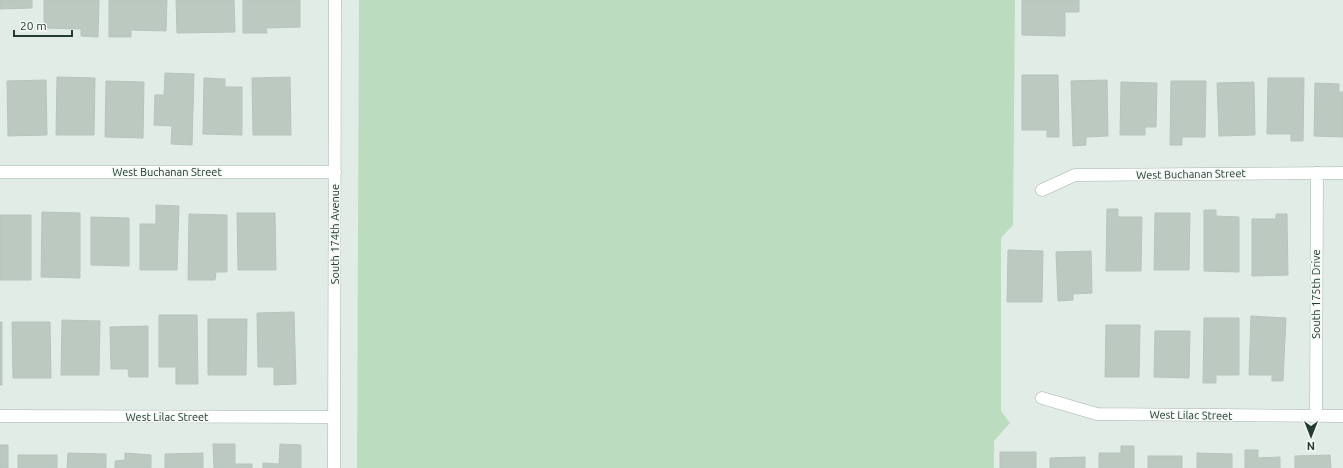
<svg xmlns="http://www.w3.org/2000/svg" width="1343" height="468" viewBox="0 0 1343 468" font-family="Ubuntu,sans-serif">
<rect width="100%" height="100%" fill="#e2ece6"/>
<path fill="#bcdcbf" d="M 359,0 L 1015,0 L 1013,225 L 1001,238 L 1001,411 L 1010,423 L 994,441 L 994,468 L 357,468 Z"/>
<path fill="#bbc9c1" stroke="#b5c5bc" d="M 0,0 L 32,0 L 32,8 L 0,9 Z
M 44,0 L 99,0 L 98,37 L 81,36 L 81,29 L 44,28 Z
M 109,0 L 167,0 L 166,31 L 131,30 L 131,37 L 109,37 Z
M 176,0 L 234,0 L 235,32 L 177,33 Z
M 243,0 L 300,0 L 300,27 L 266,28 L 267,33 L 243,33 Z
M 1022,0 L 1079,0 L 1079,12 L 1065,12 L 1065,36 L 1022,35 Z
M 165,73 L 194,74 L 192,145 L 171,144 L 172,126 L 154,125 L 155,95 L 164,95 Z
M 1022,75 L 1058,75 L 1059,137 L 1047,137 L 1047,130 L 1022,130 Z
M 57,77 L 95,78 L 94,135 L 56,135 Z
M 290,77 L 291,135 L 253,135 L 252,78 Z
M 204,78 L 225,79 L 225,87 L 242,87 L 242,135 L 203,134 Z
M 1268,78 L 1304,78 L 1303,141 L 1291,141 L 1291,134 L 1267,134 Z
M 46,80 L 47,135 L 8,136 L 7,81 Z
M 1107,80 L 1108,136 L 1086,137 L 1086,145 L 1073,146 L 1071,81 Z
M 106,81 L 144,82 L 143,138 L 105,137 Z
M 1171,81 L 1206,81 L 1205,137 L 1182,137 L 1182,145 L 1170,145 Z
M 1121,82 L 1157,83 L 1156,127 L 1145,127 L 1145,135 L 1120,135 Z
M 1254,82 L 1255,135 L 1219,136 L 1217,83 Z
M 1315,83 L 1339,84 L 1339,92 L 1343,92 L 1343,137 L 1314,136 Z
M 156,205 L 179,206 L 177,270 L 140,270 L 140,224 L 156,224 Z
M 1107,209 L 1118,209 L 1118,217 L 1142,217 L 1141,271 L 1106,271 Z
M 1204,210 L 1216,210 L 1216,216 L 1239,217 L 1239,272 L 1204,271 Z
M 42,212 L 80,213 L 80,278 L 41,277 Z
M 237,213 L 275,213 L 276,270 L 238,270 Z
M 1155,213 L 1190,213 L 1189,270 L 1154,270 Z
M 189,214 L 227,215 L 227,272 L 216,272 L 215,280 L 188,280 Z
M 1276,214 L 1287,214 L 1288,275 L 1252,276 L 1252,219 L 1276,219 Z
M 0,215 L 31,215 L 31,280 L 0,280 Z
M 91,217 L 129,218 L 129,266 L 91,265 Z
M 1008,250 L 1043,251 L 1042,302 L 1007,302 Z
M 1091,251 L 1092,293 L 1073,294 L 1073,300 L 1058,301 L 1056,252 Z
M 294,312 L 296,384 L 274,385 L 274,367 L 258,367 L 257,313 Z
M 159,315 L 197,315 L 198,384 L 176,384 L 176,367 L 159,367 Z
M 1251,316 L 1286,318 L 1283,381 L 1272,381 L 1272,375 L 1249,375 Z
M 1204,318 L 1239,318 L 1239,375 L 1216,375 L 1216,383 L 1203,383 Z
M 208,319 L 247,319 L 246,375 L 208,375 Z
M 62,320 L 100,321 L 99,375 L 61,375 Z
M 0,322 L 2,322 L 2,385 L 0,385 Z
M 12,322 L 50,322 L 51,378 L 13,378 Z
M 1106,325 L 1140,325 L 1139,377 L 1105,377 Z
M 148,326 L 148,377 L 129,377 L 128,369 L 111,369 L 110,327 Z
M 1155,331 L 1190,331 L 1189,378 L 1154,377 Z
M 213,444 L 235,444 L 235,464 L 252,464 L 252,468 L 214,468 Z
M 280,444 L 301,445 L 301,468 L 263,468 L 263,463 L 279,464 Z
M 0,445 L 8,445 L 8,468 L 0,468 Z
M 1121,446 L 1134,446 L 1134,468 L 1099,468 L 1099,453 L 1121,453 Z
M 1245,450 L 1258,450 L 1258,458 L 1280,457 L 1280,468 L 1245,468 Z
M 1000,452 L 1036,452 L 1036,468 L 1000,468 Z
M 68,453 L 106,454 L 106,468 L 67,468 Z
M 125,453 L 151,455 L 151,468 L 115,468 L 115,461 L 125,460 Z
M 203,453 L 203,468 L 165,468 L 165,454 Z
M 1197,453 L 1232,454 L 1232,468 L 1197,468 Z
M 18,455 L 57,455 L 57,468 L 18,468 Z
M 1330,455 L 1331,468 L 1295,468 L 1295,456 Z
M 1148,456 L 1182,456 L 1182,468 L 1148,468 Z
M 1085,457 L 1085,468 L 1050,468 L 1050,458 Z"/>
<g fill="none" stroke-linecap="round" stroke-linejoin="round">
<defs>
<path id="minor" d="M 0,172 L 335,172
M 1042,190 L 1075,175 L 1343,173
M 1042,398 L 1097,414 L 1343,416
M 0,416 L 334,417
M 1316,416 L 1317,173
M 334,468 L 335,0"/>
</defs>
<use href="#minor" stroke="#a5b4ac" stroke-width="13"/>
<use href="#minor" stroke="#fff" stroke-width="12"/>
</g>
<g text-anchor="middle" stroke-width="3" stroke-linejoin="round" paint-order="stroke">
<g font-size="11" fill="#233c31" stroke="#f3f8f5">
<text x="167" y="176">West Buchanan Street</text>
<text transform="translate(1191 174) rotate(-1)" y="4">West Buchanan Street</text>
<text transform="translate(335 234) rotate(-90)" y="4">South 174th Avenue</text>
<text transform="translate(1316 294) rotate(-90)" y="4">South 175th Drive</text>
<text transform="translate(1191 415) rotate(1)" y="4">West Lilac Street</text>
<text x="167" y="421">West Lilac Street</text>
</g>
</g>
<g transform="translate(1311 436) rotate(180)" stroke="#f3f8f5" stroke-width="3" paint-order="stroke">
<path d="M0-3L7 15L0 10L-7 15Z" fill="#233c31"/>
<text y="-6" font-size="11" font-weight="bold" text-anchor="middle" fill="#233c31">N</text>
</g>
<path d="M14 30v6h58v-6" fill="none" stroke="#233c31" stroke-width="2"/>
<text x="20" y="30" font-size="12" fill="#233c31" stroke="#f3f8f5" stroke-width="3" paint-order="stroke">20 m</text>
</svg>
